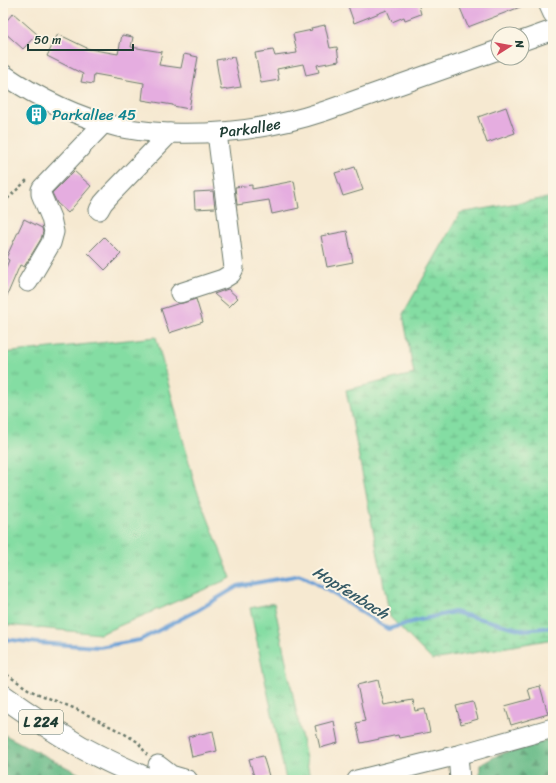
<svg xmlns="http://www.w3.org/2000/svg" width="556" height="783" viewBox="0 0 556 783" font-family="Sriracha,sans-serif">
<defs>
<pattern id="grass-tufts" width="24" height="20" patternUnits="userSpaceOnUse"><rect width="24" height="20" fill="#84dda3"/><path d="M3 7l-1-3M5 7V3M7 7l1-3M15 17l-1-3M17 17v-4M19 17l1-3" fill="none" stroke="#6bb486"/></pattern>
<pattern id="forest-firs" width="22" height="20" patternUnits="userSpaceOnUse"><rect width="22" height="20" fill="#6bbc89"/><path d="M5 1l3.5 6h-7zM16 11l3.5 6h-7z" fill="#579a71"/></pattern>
<pattern id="wetland-marsh" width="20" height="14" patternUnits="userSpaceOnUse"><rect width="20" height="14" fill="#84dda3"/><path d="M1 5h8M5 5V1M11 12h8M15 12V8" fill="none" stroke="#6bb486"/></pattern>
</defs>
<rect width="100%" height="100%" fill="#fcf5e5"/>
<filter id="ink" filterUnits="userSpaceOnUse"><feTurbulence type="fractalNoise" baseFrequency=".025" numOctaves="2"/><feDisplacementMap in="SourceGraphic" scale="8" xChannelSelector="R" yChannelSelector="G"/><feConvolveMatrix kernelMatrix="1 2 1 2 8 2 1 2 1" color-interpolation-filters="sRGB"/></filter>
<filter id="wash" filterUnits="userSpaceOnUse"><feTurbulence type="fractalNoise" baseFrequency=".012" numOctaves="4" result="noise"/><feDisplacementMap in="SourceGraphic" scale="16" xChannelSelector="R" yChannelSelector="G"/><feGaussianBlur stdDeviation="0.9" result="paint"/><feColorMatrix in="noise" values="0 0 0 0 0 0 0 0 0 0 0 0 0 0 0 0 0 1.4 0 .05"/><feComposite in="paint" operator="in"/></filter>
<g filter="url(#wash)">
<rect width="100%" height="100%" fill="#f6e9d1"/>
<path fill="url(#grass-tufts)" stroke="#528d6c" d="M 156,337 L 195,485 L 231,578 L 100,634 L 8,625 L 3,619 L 3,353 Z
M 274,603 L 310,778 L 298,780 L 286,780 L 250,608 Z"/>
<path fill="url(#forest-firs)" stroke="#457c5e" d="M 3,734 L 91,780 L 3,780 Z
M 553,738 L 553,780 L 480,780 L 480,765 L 498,755 Z"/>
<path fill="url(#wetland-marsh)" stroke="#528d6c" d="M 553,197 L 553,639 L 432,660 L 390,617 L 346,390 L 414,374 L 403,314 L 460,213 Z"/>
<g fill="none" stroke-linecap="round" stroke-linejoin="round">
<path stroke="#689fd6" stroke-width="4" d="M 3,639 L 38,643 L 99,647 L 140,640 L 198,610 L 238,586 L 301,575 L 337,596 L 388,629 L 419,620 L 454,612 L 523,630 L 553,627"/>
</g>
<g id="blocks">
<path fill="#e5ade0" d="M 347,3 L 418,3 L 421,14 L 405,20 L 404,17 L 392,22 L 387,10 L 354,23 Z
M 458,3 L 528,3 L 528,4 L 468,27 Z
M 13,13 L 37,34 L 23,49 L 3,31 L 3,25 Z
M 325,25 L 330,48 L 337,47 L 339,61 L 317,65 L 319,72 L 306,75 L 303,64 L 277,69 L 279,80 L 261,83 L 255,53 L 273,50 L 275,56 L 297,53 L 293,34 L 312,30 L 311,28 Z
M 58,34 L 89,49 L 118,54 L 122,35 L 133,37 L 131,47 L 162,52 L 159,65 L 181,68 L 184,54 L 198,57 L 189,109 L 173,106 L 173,105 L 142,100 L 144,83 L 94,74 L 93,84 L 81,82 L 83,74 L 47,56 Z
M 234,57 L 241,87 L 221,90 L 216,60 Z
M 506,107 L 515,133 L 487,143 L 478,117 Z
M 355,167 L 363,190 L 343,196 L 335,173 Z
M 74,171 L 91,186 L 68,213 L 57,203 L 52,193 Z
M 294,181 L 299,208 L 272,214 L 269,200 L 237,205 L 235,187 L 252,185 L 252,189 Z
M 213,191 L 215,208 L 195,209 L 194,192 Z
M 24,219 L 42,228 L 43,232 L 41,239 L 24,267 L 20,265 L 3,305 L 3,275 L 9,260 L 6,258 Z
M 347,231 L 353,262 L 327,267 L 321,236 Z
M 104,237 L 121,254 L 105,270 L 88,253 Z
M 228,289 L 238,298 L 229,307 L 214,294 Z
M 196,299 L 203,322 L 169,333 L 161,309 L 177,304 L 183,303 Z
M 378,680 L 384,705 L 413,700 L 415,711 L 425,709 L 430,732 L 399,738 L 398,735 L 361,743 L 356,723 L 365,721 L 357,685 Z
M 540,686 L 548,714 L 511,725 L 505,706 L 531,699 L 528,689 Z
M 473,702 L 478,719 L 461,724 L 456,706 Z
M 334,721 L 338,743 L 320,748 L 315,726 Z
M 213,731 L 217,751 L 192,757 L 188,737 Z
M 263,756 L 269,776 L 255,780 L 249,759 Z"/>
</g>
</g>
<g filter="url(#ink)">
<use href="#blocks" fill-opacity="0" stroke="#6a796b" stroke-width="1"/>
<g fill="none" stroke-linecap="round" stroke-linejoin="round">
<defs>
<g id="minor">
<path d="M 548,3 L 553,14"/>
<path d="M 522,41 L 553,30"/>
<path id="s1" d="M 3,74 C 38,98 77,117 118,127 C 135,131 152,132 169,133 C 223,135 274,128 325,111 L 498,50"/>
<path d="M 99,210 L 103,203 L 111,194 L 170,133"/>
<path d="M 28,282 L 51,243 L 54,232 L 51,218 L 41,194 L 41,190 L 42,188 L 104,123"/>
<path d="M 180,293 L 223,279 L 231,274 L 234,268 L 217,133"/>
<path d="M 458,755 L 460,780"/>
<path d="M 158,765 L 171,775 L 188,780"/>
<path d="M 357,780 L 458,755 L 553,728"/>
</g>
<path id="major" d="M 3,696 C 28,714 54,731 81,747 C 103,759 127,770 150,780"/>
</defs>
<use href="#minor" stroke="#6a796b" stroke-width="21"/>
<use href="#major" stroke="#6a796b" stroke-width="24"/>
<path stroke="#6a796b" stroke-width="2.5" stroke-dasharray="3 3" stroke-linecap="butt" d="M 3,203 L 27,180
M 3,670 L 6,674 L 31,691 L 76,709 L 123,733 L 138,742 L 147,755"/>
<use href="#minor" stroke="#fff" stroke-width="19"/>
<use href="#major" stroke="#fff" stroke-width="22"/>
</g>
</g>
<defs>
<symbol id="building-disc" viewBox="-11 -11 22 22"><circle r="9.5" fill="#0f9aa8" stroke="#fcf5e5"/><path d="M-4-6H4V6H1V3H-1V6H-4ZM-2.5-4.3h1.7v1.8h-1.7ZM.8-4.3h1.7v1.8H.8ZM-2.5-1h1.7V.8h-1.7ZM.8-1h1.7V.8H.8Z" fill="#fff"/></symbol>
</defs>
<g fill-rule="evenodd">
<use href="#building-disc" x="24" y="102" width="25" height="25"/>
</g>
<g text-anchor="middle" stroke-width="4" stroke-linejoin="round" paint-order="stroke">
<rect fill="#fcf5e5" stroke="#617469" stroke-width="1" x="19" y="710" width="44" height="24" rx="3"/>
<g font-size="14" font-weight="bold" fill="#1f3d34">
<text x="41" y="727">L 224</text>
</g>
<g font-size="15" fill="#0d838f" stroke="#fcf5e5" text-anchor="start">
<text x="52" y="120">Parkallee 45</text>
</g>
<g font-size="15" fill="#1f3d34" stroke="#fcf5e5">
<text dy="5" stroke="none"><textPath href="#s1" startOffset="260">Parkallee</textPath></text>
</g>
<g font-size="16" font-style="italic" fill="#355a65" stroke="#fcf5e5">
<text transform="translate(351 592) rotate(32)" y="6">Hopfenbach</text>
</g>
</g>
<rect width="556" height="783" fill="none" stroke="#fcf5e5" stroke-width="16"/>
<g transform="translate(510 46) rotate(79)"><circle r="19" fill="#fcf5e5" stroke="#a4ab9e"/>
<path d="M0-3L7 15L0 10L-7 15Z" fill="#d1495b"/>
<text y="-6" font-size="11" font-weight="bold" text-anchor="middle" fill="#1f3d34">N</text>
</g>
<path d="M28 44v6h105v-6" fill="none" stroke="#1f3d34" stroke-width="2"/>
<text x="34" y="44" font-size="12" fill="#1f3d34" stroke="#fcf5e5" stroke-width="3" paint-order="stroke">50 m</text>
</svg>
